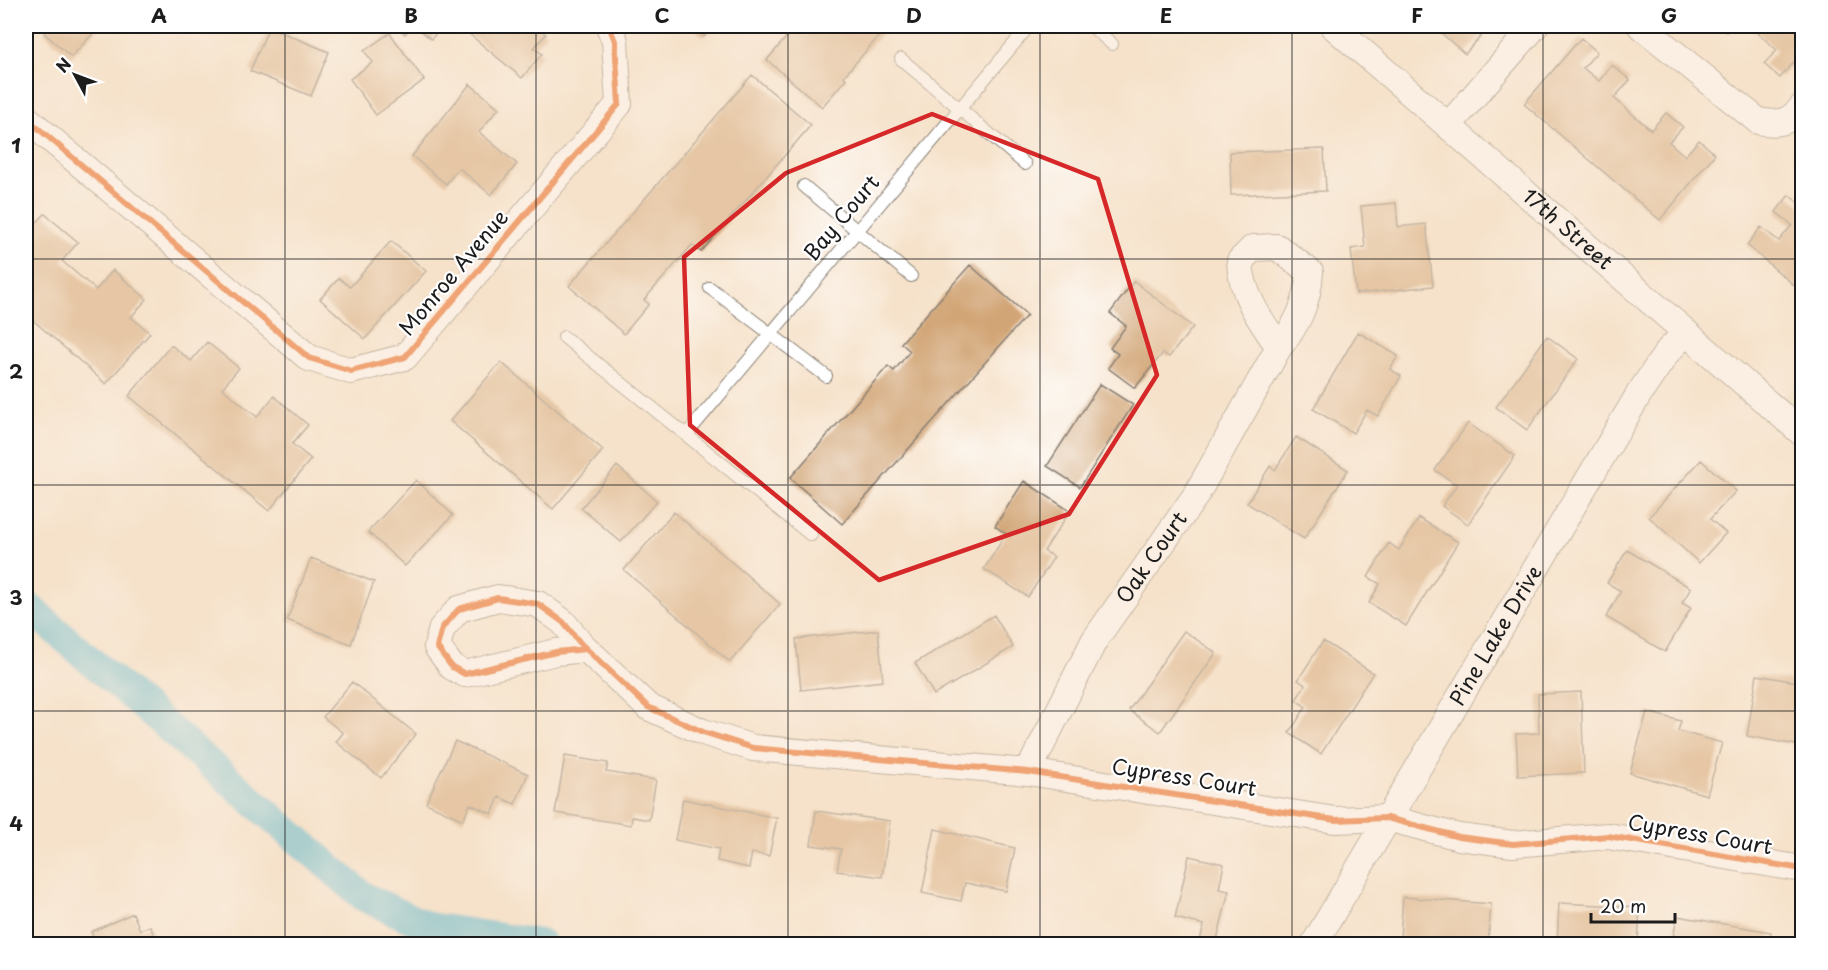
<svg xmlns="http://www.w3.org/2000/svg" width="1828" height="970" viewBox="0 0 1828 970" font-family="'Playpen Sans',sans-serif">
<rect width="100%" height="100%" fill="#fff"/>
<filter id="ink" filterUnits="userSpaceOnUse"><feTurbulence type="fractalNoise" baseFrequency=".0167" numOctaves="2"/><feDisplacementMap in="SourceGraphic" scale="12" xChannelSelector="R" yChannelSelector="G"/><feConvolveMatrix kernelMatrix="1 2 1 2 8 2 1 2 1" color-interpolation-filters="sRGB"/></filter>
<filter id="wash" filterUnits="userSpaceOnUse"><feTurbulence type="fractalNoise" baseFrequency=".008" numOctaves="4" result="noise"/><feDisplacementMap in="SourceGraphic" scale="24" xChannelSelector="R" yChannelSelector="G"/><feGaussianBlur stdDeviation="1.35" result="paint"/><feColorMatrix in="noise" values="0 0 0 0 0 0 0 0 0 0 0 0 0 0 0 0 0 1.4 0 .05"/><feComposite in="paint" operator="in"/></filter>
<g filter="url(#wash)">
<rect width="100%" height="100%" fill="#f6e2ca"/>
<path fill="#e5daba" d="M 1802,379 L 1802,425 L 1779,405 Z"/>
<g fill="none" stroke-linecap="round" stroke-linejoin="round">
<path stroke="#53b7d1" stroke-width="30" d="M 26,605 L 364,897 L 429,927 L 542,944"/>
</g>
<g id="blocks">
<path fill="#d2a576" d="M 51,26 L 100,26 L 71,57 L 44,33 Z
M 395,26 L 412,26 L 405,34 Z
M 415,26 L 443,26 L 431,39 Z
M 464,26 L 536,26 L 546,34 L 534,48 L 542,54 L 522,78 L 462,28 Z
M 691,26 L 714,26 L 704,37 Z
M 796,26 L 888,26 L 844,76 L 846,79 L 822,107 L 767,60 Z
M 1433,26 L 1490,26 L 1465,54 Z
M 1718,26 L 1732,26 L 1726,32 Z
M 1750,26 L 1802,26 L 1802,53 L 1780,78 L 1764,64 L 1777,50 Z
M 269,27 L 329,52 L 311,96 L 250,71 Z
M 390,33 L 424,80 L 376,115 L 350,79 L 373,62 L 364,51 Z
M 1581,38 L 1597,52 L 1583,68 L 1599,81 L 1612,65 L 1630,80 L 1614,98 L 1651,130 L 1666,113 L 1683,127 L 1669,142 L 1685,156 L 1699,140 L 1715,154 L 1660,220 L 1524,104 Z
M 752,75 L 811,125 L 701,252 L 692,245 L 644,300 L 649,304 L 624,334 L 569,286 Z
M 470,84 L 499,108 L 479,132 L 517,164 L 491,195 L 459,168 L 446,184 L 412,156 Z
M 1324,149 L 1326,191 L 1231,195 L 1230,152 Z
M 1789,195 L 1802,206 L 1802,292 L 1747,245 L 1761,227 L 1779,241 L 1792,225 L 1776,212 Z
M 1396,203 L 1398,227 L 1426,224 L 1433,286 L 1356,294 L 1351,249 L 1365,247 L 1361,206 Z
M 45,214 L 78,242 L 62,261 L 96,290 L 113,270 L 147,299 L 131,317 L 150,333 L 106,384 L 26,314 L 26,233 Z
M 391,241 L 426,271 L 365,339 L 320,299 L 339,278 L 350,287 Z
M 970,265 L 1027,315 L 842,524 L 790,478 L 888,366 L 894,371 L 910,351 L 901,343 Z
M 1134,281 L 1193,327 L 1169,357 L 1163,353 L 1135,388 L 1108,368 L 1118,354 L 1110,348 L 1126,326 L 1110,313 Z
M 1358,332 L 1398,356 L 1390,369 L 1401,376 L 1378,416 L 1367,410 L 1353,433 L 1313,409 Z
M 1547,336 L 1578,359 L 1527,430 L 1496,407 Z
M 207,342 L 239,368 L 222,388 L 257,417 L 274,396 L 308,425 L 292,444 L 311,459 L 269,511 L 129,396 L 171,345 L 191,361 Z
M 501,362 L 603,450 L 553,509 L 450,421 Z
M 1100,384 L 1133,405 L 1080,487 L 1047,466 Z
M 1468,423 L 1515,456 L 1468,524 L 1442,506 L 1457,485 L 1435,470 Z
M 1296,437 L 1348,470 L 1304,539 L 1247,503 L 1270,466 L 1275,470 Z
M 1701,460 L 1736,491 L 1710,519 L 1726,533 L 1699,563 L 1649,517 Z
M 617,466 L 657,501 L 621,542 L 581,508 Z
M 416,480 L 453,515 L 405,566 L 368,532 Z
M 1024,481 L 1070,511 L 1044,551 L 1054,557 L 1028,597 L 984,569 L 1006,534 L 995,526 Z
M 674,512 L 780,604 L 730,662 L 624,570 Z
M 1419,518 L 1458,542 L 1406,626 L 1369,603 L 1380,584 L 1368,577 L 1389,543 L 1399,550 Z
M 1627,550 L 1691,588 L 1682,603 L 1691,608 L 1665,652 L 1606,617 L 1621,591 L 1607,583 Z
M 311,558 L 374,582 L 351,644 L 287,620 Z
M 994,615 L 1013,647 L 934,695 L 915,663 Z
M 878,630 L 883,681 L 801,690 L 796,639 Z
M 1184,631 L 1216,653 L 1160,732 L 1129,710 Z
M 1323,641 L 1373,673 L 1321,754 L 1289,733 L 1306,707 L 1296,700 L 1305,685 L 1298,680 Z
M 1757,675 L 1802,683 L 1802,746 L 1747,736 Z
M 352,682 L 416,734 L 381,778 L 336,742 L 343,733 L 323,717 Z
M 1581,692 L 1584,773 L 1518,776 L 1516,734 L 1539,733 L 1538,694 Z
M 1647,712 L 1681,721 L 1678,731 L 1722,743 L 1707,795 L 1630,773 Z
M 455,741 L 528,774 L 515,804 L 499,797 L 492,814 L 470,804 L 463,820 L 426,803 Z
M 565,756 L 608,763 L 606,772 L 656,780 L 649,820 L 632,817 L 631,825 L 555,813 Z
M 683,799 L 777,818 L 769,856 L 752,853 L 749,868 L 717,861 L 719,849 L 675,840 Z
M 816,811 L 890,821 L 882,877 L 837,871 L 841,849 L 811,845 Z
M 935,829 L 1015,848 L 1006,891 L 965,883 L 961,901 L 922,893 Z
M 1189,856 L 1224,864 L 1219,889 L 1229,891 L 1216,944 L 1199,944 L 1204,925 L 1175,918 Z
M 1403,897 L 1491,904 L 1488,944 L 1419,944 L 1419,940 L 1400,938 Z
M 1559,903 L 1640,907 L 1638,944 L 1557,944 Z
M 133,913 L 140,930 L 150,926 L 158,944 L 96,944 L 91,932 Z
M 1677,916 L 1771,932 L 1769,944 L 1672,944 Z"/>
</g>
</g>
<g filter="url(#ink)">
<use href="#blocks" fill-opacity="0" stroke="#897f73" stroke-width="1.5"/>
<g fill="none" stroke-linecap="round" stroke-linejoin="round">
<defs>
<path id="service" d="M 1091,26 L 1112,44
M 901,59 L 1025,164
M 804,186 L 911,276
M 710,288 L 826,376
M 564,337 L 811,535
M 686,435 L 1029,26"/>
<g id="minor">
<path id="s1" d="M 1333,26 L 1802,433"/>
<path d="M 1641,26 L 1758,121 C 1778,125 1789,123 1802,107"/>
<path d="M 26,118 L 309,358 L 351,371 L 405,357 L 619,104 L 615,41 L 609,26"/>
<path d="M 1448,126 L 1535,26"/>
<path d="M 586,649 L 556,652 L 465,674 L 452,667 L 437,647 L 442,628 L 459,609 L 498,598 L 538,604 L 563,622 L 581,644 L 648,707 L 703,732 L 753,748 L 1028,772 L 1335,820 L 1387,818 L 1459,837 L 1513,844 L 1608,836 L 1802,869"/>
<path id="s2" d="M 1028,772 L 1094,641 L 1196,495 L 1279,347 C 1298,324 1308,302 1310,272 L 1277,247 L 1253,248 L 1240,261 C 1241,294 1260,320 1279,347"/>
<path id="s3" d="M 1314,944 L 1639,394 L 1668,351 L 1686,333"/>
</g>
</defs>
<use href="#service" stroke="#897f73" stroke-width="14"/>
<use href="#minor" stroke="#897f73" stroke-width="28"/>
<use href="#service" stroke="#fff" stroke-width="12"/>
<use href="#minor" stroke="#fff" stroke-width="26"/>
<defs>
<path id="cycleway" d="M 26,118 L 309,358 L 351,371 L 405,357 L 619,104 L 615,41 L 609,26
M 586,649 L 556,652 L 465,674 L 452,667 L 437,647 L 442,628 L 459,609 L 498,598 L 538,604 L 563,622 L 581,644 L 648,707 L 703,732 L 753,748 L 1028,772 L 1335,820 L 1387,818 L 1459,837 L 1513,844 L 1608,836 L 1802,869"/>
</defs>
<use href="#cycleway" stroke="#fff" stroke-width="10"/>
<use href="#cycleway" stroke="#e8590c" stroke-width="6"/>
</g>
</g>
<path d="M0 0H1828V970H0ZM 932,114 L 1098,179 L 1157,375 L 1069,514 L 879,580 L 690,425 L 684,257 L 786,173 Z" fill="#f6e2ca" fill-opacity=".55" fill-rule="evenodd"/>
<path fill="none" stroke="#d62828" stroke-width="4.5" stroke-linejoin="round" d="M 932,114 L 1098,179 L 1157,375 L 1069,514 L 879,580 L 690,425 L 684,257 L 786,173 Z"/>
<path fill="none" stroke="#1c1c1c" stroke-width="1.5" stroke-opacity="0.55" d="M 285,26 L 285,944M 536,26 L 536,944M 788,26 L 788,944M 1040,26 L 1040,944M 1292,26 L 1292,944M 1543,26 L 1543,944M 26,259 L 1802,259M 26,485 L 1802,485M 26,711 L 1802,711"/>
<g text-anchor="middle" stroke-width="4.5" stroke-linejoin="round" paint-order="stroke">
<g font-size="21" fill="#1c1c1c" stroke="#fff">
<text transform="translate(842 218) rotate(-50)" y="7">Bay Court</text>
<text dy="7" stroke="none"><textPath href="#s1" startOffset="310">17th Street</textPath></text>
<text transform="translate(454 273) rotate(-50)" y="7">Monroe Avenue</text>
<text dy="7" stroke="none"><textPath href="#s2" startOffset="248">Oak Court</textPath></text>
<text dy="7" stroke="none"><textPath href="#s3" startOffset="358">Pine Lake Drive</textPath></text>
<text transform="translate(1184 778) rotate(9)" y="7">Cypress Court</text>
<text transform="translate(1700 835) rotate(10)" y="7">Cypress Court</text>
</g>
</g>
<rect width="1828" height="970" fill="none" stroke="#fff" stroke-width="66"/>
<g transform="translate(75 75) rotate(311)" stroke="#ffffff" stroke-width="4.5" paint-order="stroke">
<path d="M0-4.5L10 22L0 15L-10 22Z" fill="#1c1c1c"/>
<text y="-9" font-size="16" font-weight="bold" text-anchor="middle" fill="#1c1c1c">N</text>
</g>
<path d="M1591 913v9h84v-9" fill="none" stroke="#1c1c1c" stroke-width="3"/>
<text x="1600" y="913" font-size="18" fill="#1c1c1c" stroke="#ffffff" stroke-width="4.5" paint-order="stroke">20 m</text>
<rect x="33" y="33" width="1762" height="904" fill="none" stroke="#1c1c1c" stroke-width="2"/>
<g font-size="20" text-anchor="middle" font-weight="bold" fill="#1c1c1c">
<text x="159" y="23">A</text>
<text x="411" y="23">B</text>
<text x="662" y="23">C</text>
<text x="914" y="23">D</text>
<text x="1166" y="23">E</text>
<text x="1417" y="23">F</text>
<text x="1669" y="23">G</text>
<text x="16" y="153">1</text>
<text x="16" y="379">2</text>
<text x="16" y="605">3</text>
<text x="16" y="831">4</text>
</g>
</svg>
